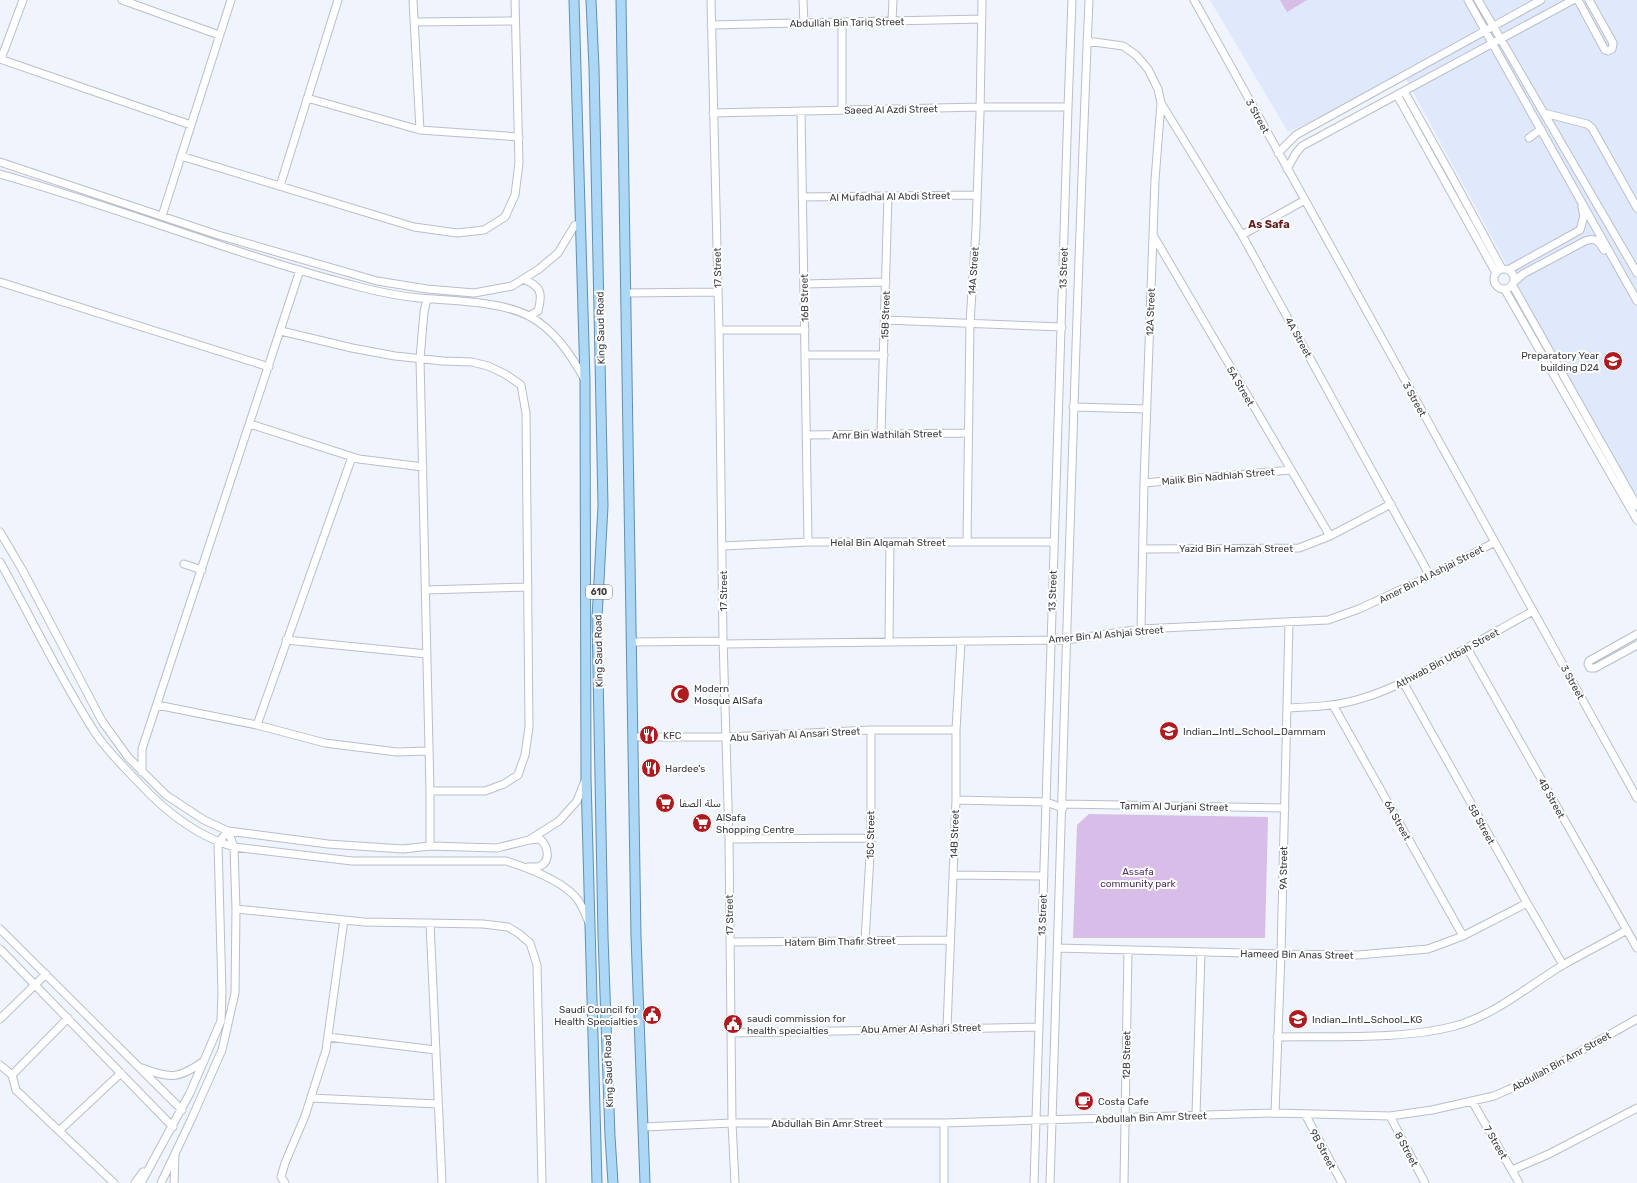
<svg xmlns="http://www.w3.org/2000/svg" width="1637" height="1183" viewBox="0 0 1637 1183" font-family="Rubik,Vazirmatn,sans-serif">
<rect width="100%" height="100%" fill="#eff4fd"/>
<path fill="#e0e9fc" d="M 1210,0 L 1637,0 L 1637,505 L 1406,79 L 1288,132 Z"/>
<path fill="#d7bde7" d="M 1280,0 L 1307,0 L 1287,12 Z
M 1089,814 L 1268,817 L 1265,938 L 1073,938 L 1077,825 Z"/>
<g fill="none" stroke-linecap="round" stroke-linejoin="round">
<defs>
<path id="minor" d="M 122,0 L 219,35
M 413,0 L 420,130
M 711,0 L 719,330 L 723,639 L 729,839 L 732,1123 L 735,1183
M 803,0 L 804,24
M 1194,0 L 1637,798
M 1468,0 L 1637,301
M 1478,0 L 1637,273
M 1578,0 L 1605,50 L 1608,51 L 1612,49 L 1613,43 L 1589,0
M 892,21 L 893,0
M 414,22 L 515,21
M 842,22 L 842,110
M 711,25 L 982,19
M 1087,41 L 1123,46 L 1136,55 L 1148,69 L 1158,89 L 1161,103 L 1155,180 L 1144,483 L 1141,629
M 0,59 L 191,125
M 1,59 L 23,0
M 1404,91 L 1450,173 L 1502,269
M 1397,95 L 1496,273
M 307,98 L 420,130 L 519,137
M 1161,103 L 1242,235 L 1430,576
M 801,111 L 808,542
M 713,113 L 980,107 L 1068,107
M 1544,113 L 1587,124 L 1592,128 L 1637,208
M 1529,138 L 1541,129
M 1278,153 L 1296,135 L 1541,0
M 181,156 L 414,227 L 457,233 L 484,230 L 505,217 L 515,195 L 519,163 L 515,0
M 0,162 L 218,235 L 377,281 L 427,289 L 474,293 L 512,286 L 539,269 L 558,253 L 575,225
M 1287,169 L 1296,153 L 1302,146 L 1573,0
M 0,174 C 121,208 238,256 360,287 C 379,292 399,296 419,298 C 452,301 500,301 529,316 C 555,330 571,355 585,380
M 280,186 L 338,0
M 802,197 L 977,195
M 162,216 L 231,0
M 1153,235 L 1330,536
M 1242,235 L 1305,200
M1494 279a10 10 0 1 1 20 0a10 10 0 1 1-20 0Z
M 1508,270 L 1580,230 L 1584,216 L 1582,207
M 523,279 C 541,286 543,293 538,311 L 529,316
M 1515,281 L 1523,274 L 1585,241 C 1595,237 1599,241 1604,250
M 0,282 L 269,367
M 804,284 L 886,282
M 1513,286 L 1637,506
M 1505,290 L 1637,520
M 626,293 L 717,292
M 427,299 L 424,312 L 420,359 L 430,791 L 430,846
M 885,320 L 1062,327
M 719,330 L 805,330
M 281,331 L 352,348 L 395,356 L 443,361 L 472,362 L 488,366 L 505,374 L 521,385 L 526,413 L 529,727 L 525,755 L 518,775 L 504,784 L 485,791 L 430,791
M 805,355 L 884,355
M 1073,407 L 1147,409
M 250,424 L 359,459 L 423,467
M 881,434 L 888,196
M 807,435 L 968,433
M 1144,483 L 1291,470
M 0,532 L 23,571 L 102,721 L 128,757 L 166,795 L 204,820 L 228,831 L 328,844 L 403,849 L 430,846 L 497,848 L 529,840 L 559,821 L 577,801 L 586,778
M 967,542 L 970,323 L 976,229 L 980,113 L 982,0
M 723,546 L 808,542 L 1054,542
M 1143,549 L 1299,548 L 1330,536 L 1391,504
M 0,562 C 32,619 60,679 96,734 C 108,752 125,768 140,784 C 166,812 196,836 234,847 L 352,861 L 506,861 C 528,868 564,881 578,900 C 583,907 586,916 589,923
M 184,564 L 202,570
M 426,590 L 528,587
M 1637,634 L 1589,661 L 1588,664 L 1590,668 L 1595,668 L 1637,645
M 286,640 L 427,654
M 889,641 L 890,542
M 632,642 L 723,641
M 723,644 L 1066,640 L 1141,629 L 1328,620 L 1359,609 L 1430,576 L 1495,542
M 1467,648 L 1637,948
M 1403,682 L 1527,903 L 1563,965
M 157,705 L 257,725 L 325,743 L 397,752 L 429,751
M 1333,705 L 1463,936
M 1288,708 C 1313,707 1339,706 1363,698 C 1396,688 1426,671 1456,654 C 1482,640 1507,625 1533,611
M 257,725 L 352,457
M 634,737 L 726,737 L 871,730 L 956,730
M 142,772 L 142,749 L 300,270
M 956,800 L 1046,802 L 1063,808
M 1063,804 L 1285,808
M 729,839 L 871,838
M 528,867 C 531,867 535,867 538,867 C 552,862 548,846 540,839 L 529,840
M 953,875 L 1044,876
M 236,909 L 364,922 L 483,924 L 508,927 L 518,933 L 530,943 L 537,965 L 542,1183
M 430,923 L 442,1183
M 0,929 L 182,1110
M 865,941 L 871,838 L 871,730
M 730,942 L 950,940
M 1057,948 L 1281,954 L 1358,955 L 1428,949 L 1463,936 L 1527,903
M 0,949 L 173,1127
M 0,1019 L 46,974
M 947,1028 L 956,800 L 956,730 L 961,641
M 731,1033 L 1039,1027
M 328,1037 L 436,1050
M 1277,1037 C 1333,1036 1402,1040 1455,1026 C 1495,1015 1528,986 1563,965 C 1584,953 1606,942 1627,930
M 0,1065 L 12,1075 L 16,1090 L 114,1183
M 142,1068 C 170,1079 179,1079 204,1061
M 12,1075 L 68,1018
M 311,1098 L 438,1104
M 1472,1101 L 1519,1183
M 1275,1113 L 1281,954 L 1289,623
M 1305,1114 L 1342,1183
M 1196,1115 L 1201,952
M 1390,1116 L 1425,1183
M 644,1127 L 732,1123 L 944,1123 L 1275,1113 L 1390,1116 L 1432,1110 L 1494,1096 L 1530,1080 L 1637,1019
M 59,1131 L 121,1073
M 1512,1170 L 1549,1154 L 1637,1108
M 135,1183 L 143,1172
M 141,1183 L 190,1093 L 221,1021 L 222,993 L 218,843 L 228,831
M 161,1183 L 191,1120 L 222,1050 L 235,993 L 236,909 L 234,847 L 228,831
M 174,1183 L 175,1155
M 285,1183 L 281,1177 L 285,1163 L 305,1116 L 326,1050 L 344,920
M 944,1183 L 944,1123
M 1034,1183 L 1068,107 L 1072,0
M 1050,1183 C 1063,789 1072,394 1089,0
M 1124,1183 L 1128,950"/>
<path id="major" d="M 574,0 L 585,380 L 586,778 L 597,1183
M 591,0 L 594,68 L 603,506 L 597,618 L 603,936 L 610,1136 L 613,1183
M 621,0 L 636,936 L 645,1183"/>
</defs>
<use href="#minor" stroke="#b9bfca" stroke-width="9"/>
<use href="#major" stroke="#6190b1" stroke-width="11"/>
<use href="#minor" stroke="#fff" stroke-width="7"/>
<use href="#major" stroke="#add8f5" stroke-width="9"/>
</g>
<defs>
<symbol id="university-disc" viewBox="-11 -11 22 22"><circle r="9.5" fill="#ad1a1f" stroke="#fff"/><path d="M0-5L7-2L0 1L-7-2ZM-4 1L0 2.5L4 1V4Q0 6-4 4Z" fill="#fff"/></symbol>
<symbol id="mosque-disc" viewBox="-11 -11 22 22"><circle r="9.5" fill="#ad1a1f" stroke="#fff"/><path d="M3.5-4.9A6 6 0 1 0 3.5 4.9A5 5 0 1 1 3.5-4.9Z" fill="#fff"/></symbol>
<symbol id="school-disc" viewBox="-11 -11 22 22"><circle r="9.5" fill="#ad1a1f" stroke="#fff"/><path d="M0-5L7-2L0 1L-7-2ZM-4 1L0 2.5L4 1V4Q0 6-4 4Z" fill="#fff"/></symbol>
<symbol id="restaurant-disc" viewBox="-11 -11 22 22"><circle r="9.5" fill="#ad1a1f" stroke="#fff"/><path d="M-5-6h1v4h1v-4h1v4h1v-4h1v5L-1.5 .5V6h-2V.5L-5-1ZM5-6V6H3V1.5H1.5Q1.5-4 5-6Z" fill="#fff"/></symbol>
<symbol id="supermarket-disc" viewBox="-11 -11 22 22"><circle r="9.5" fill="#ad1a1f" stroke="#fff"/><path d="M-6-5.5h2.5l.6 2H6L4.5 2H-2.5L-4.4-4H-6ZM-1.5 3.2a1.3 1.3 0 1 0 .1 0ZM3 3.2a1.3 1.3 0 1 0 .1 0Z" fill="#fff"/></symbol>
<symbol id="civic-disc" viewBox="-11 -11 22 22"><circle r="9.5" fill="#ad1a1f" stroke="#fff"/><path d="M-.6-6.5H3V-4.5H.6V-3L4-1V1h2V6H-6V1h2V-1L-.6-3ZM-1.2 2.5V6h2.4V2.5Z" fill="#fff"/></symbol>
<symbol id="cafe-disc" viewBox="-11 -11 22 22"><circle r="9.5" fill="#ad1a1f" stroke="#fff"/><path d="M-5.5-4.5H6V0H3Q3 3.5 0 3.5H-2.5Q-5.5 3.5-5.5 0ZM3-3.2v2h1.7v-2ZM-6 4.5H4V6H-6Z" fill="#fff"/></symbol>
</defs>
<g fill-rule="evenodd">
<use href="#university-disc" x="1602" y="350" width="22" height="22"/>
<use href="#mosque-disc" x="669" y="683" width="22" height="22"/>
<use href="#school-disc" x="1158" y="720" width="22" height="22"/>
<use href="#restaurant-disc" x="638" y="724" width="22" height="22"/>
<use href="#restaurant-disc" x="640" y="757" width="22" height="22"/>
<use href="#supermarket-disc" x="654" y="792" width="22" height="22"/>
<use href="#supermarket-disc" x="691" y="812" width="22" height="22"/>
<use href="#civic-disc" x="641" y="1004" width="22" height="22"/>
<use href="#school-disc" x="1287" y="1008" width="22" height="22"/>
<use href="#civic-disc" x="722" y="1013" width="22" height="22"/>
<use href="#cafe-disc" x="1073" y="1090" width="22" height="22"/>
</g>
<g text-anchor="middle" stroke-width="4" stroke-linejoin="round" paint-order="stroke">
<rect fill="#fff" stroke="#75767a" stroke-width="1" x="586" y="585" width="26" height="14" rx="3"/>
<g font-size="9" font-weight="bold" fill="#3a3c41">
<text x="599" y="595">610</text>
</g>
<g font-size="10" fill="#3a3c41" stroke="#fff">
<text transform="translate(847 22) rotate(-1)" y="4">Abdullah Bin Tariq Street</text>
<text transform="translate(891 109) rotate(-1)" y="4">Saeed Al Azdi Street</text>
<text transform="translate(1258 116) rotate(61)" y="4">3 Street</text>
<text transform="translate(890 196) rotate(-1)" y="4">Al Mufadhal Al Abdi Street</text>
<text transform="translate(717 268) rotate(-91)" y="4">17 Street</text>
<text transform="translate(1063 268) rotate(-88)" y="4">13 Street</text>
<text transform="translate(973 271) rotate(-86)" y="4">14A Street</text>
<text transform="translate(804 298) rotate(-91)" y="4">16B Street</text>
<text transform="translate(1150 312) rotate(-88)" y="4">12A Street</text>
<text transform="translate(885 315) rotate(-88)" y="4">15B Street</text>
<text transform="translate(600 328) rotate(-91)" y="4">King Saud Road</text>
<text transform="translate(1299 337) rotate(61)" y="4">4A Street</text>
<text transform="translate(1241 386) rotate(60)" y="4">5A Street</text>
<text transform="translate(1415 399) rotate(61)" y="4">3 Street</text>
<text transform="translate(887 434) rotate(-1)" y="4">Amr Bin Wathilah Street</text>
<text transform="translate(1218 476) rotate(-5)" y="4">Malik Bin Nadhlah Street</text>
<text x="888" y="546">Helal Bin Alqamah Street</text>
<text x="1236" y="552">Yazid Bin Hamzah Street</text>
<text transform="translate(1431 574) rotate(-27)" y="4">Amer Bin Al Ashjai Street</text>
<text transform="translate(723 591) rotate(-90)" y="4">17 Street</text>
<text transform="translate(1052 591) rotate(-88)" y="4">13 Street</text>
<text transform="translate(1106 634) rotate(-5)" y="4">Amer Bin Al Ashjai Street</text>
<text transform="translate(598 651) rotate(-91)" y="4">King Saud Road</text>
<text transform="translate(1447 658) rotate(-28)" y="4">Athwab Bin Utbah Street</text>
<text transform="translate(1573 682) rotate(61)" y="4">3 Street</text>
<text transform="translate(795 734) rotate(-3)" y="4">Abu Sariyah Al Ansari Street</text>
<text transform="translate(1552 798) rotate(61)" y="4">4B Street</text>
<text transform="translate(1174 806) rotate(1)" y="4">Tamim Al Jurjani Street</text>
<text transform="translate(1398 820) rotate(61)" y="4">6A Street</text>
<text transform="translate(1482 824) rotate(61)" y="4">5B Street</text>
<text transform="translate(954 834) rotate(-88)" y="4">14B Street</text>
<text transform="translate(870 835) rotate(-89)" y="4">15C Street</text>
<text transform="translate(1283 868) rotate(-89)" y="4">9A Street</text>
<text transform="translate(729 915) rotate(-91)" y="4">17 Street</text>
<text transform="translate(1042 915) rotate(-88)" y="4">13 Street</text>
<text transform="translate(840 941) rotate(-1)" y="4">Hatem Bim Thafir Street</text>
<text transform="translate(1297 954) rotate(1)" y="4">Hameed Bin Anas Street</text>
<text transform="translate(921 1028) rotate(-1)" y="4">Abu Amer Al Ashari Street</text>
<text transform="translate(1126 1055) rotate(-89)" y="4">12B Street</text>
<text transform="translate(1561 1061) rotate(-29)" y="4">Abdullah Bin Amr Street</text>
<text transform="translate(608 1071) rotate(-92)" y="4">King Saud Road</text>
<text transform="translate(1151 1117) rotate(-2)" y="4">Abdullah Bin Amr Street</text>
<text x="827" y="1127">Abdullah Bin Amr Street</text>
<text transform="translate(1496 1142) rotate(60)" y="4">7 Street</text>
<text transform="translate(1323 1149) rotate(62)" y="4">9B Street</text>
<text transform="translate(1407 1149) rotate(62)" y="4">8 Street</text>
</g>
<g font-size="10" fill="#3a3c41" stroke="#fff" text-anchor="start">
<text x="1599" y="359" text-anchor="end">Preparatory Year<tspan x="1599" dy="12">building D24</tspan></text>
<text x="694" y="692">Modern<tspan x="694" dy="12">Mosque AlSafa</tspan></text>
<text x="1183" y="735">Indian_Intl_School_Dammam</text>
<text x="663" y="739">KFC</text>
<text x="665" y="772">Hardee's</text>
<text x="679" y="807">سلة الصفا</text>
<text x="716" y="821">AlSafa<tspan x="716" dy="12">Shopping Centre</tspan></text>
<text x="638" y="1013" text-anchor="end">Saudi Council for<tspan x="638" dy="12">Health Specialties</tspan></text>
<text x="747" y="1022">saudi commission for<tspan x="747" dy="12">health specialties</tspan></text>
<text x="1312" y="1023">Indian_Intl_School_KG</text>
<text x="1098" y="1105">Costa Cafe</text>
</g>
<g font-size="10" fill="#533165" stroke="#fff">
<text x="1138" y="875">Assafa<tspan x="1138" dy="12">community park</tspan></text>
</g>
<g font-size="11" font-weight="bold" fill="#621d1a" stroke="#fff">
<text x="1269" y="228">As Safa</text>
</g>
</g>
</svg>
